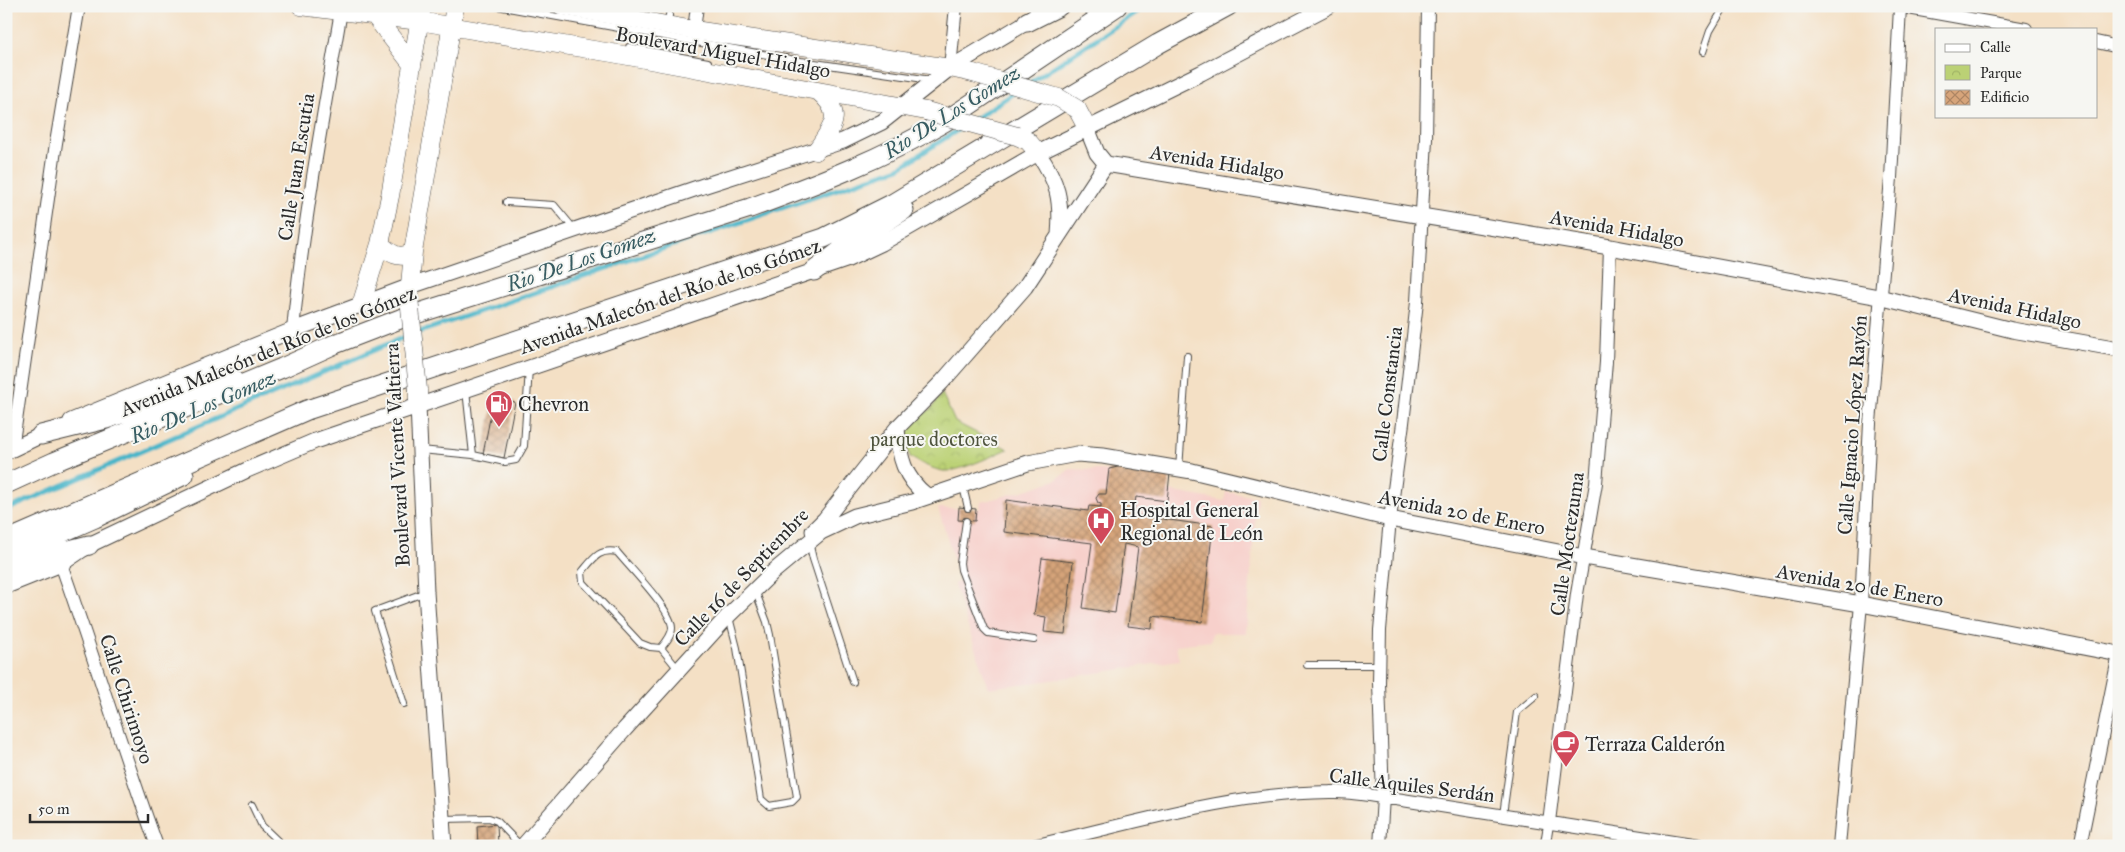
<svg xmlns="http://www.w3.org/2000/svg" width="2125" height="852" viewBox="0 0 2125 852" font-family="'IM FELL Great Primer',serif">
<defs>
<pattern id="park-crowns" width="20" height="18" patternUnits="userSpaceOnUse" patternTransform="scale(1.25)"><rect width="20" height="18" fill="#bbd175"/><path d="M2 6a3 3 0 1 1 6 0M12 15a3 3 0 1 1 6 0" fill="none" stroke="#a1b465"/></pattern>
<pattern id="building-cross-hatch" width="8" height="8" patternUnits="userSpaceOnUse" patternTransform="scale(1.25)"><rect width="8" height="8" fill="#d6a47a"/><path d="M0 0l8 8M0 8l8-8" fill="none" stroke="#ae8664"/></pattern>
</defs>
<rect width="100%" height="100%" fill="#f6f6f2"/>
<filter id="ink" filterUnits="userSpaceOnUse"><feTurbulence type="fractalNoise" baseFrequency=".02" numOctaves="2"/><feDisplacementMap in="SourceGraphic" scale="10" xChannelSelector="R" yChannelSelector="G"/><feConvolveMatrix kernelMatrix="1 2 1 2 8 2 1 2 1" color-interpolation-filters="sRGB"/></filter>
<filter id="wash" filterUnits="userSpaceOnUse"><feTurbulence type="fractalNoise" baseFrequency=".0096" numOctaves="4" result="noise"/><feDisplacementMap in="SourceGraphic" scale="20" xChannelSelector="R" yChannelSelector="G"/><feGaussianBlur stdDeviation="1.12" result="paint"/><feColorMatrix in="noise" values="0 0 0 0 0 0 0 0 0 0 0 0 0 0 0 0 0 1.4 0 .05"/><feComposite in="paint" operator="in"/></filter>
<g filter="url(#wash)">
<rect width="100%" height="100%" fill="#f4e0c5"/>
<path fill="#f7d0cb" d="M 1070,469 L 1170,473 L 1169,491 L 1224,501 L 1226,492 L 1257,497 L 1246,633 L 1212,633 L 1211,641 L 1176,645 L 1179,660 L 1045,681 L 988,688 L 954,584 L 960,581 L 938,508 L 980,509 L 981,502 L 1023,491 L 1056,480 Z"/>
<path fill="url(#park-crowns)" stroke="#737e50" d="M 942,393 L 955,422 L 1008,449 C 994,455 957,473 943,471 C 932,469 920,463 910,457 L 906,444 L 907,433 L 919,417 L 931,409 Z"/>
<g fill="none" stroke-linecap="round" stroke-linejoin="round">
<path stroke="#4cb6c9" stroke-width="5" d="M 1028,84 L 1146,6
M 973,120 L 1018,90
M 6,510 L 402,338 L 899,168 L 964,126"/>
</g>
<g id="blocks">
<path fill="url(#building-cross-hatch)" d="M 494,398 L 515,402 L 504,458 L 483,454 Z
M 1131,464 L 1170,473 L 1167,501 L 1136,497 L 1133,515 L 1213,526 L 1202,622 L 1153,616 L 1152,629 L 1128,626 L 1138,547 L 1124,544 L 1115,613 L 1083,608 L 1092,543 L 1004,532 L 1006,500 L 1088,511 L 1089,506 L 1101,507 L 1101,504 L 1098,503 L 1096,498 L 1099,494 L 1106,494 L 1109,469 Z
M 959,507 L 976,509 L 975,521 L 958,520 Z
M 1042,558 L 1073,562 L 1065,634 L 1044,632 L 1046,617 L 1034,615 Z
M 497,824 L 498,846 L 478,846 L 477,826 Z"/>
</g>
</g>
<g filter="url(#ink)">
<use href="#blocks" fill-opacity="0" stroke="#494642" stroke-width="1"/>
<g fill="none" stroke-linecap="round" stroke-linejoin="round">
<defs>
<path id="service" d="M 497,6 L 801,61 L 931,80
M 668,25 L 670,6
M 629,47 L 708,62
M 1703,52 L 1710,31 L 1725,6
M 506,202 L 554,205 L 574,229
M 466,390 L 473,455
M 421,450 L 473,455 L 505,462 L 516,460 L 524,446 L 529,368
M 1179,469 L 1187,356
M 963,486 L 968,508
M 966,521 L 960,563 L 961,570 L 984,629 L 988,633 L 1034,640
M 809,542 L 813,559 L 853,682
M 729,617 L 737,648 L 761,799 L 769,806 L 792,802 L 797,797 L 770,635 L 767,622 L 755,590
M 661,648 C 666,642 672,635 672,628 C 672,610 629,567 617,552 C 599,548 593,559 582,572 L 583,582 L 640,643 L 650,647 L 661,648 L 678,669
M 1307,665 L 1379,665
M 404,704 L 375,611 L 426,592
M 252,805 L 262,826 L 283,846
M 1503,815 L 1517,712 L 1536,696
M 443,819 L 489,818 L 497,821 L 521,846"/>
<path id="pedestrian" d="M 1545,846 L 1549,822"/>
<path id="minor" d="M 1897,6 L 2026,29
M 694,30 L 697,6
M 2096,42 L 2119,47
M 950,68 L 956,6
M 293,330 C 303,223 323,117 341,11
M 12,449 L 56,143 L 79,6
M 61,564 C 94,657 123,753 157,846
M 1549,822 L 1577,594 L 1596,483 L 1606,362 L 1610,247
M 1033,846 C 1131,824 1229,793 1330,792 C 1348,791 1366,795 1383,797 L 1699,846
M 1380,846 L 1383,797 L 1379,683 L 1380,630 L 1390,519 L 1403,423 L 1417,302 L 1426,139 L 1428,6
M 1839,846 L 1861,604 L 1870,423 L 1891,178 L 1900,7
M 2080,846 L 2119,654"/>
<path id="tertiary" d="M 1087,128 L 1097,153 L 1106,164
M 1038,153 C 1058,182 1062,200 1059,235
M 1106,164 L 1610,247 L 1879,297 L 2012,330 L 2119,349
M 418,405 L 426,592 L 444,846
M 71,421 L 293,330 L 408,287 L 706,185 L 843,141 L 882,122 L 950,68 L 1027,22 L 1035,15
M 897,428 C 899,457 904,478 927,496
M 6,452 L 50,431
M 813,531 L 825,519 L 897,428 L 942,382 L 1025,287 L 1106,164
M 6,586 L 61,564 L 89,545 L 247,470 L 315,441 L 846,260 L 882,243 L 1038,153 L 1201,73 L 1329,6
M 523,846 L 625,729 L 728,616 L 773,572 L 821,532 L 855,516 L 912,502 L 1028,463 L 1077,454 L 1103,456 L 1192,471 L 1390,519 L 1584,557 L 1861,604 L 2119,654"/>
<path id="secondary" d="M 301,6 L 419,21 L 612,53 L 926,111
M 562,6 L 694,30 L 950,68 L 973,73
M 374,15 L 411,63
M 1077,109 L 1087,128
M 1017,136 L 1028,141 L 1038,153
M 816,151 C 833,126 845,114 818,91
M 380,244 C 391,254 399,260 413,252
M 409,297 L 413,252 L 455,6
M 361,305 L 380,244 L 390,196 L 422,6
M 418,390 L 418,405"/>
<path id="primary" d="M 1027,22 L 1059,6
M 814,271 L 840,251 L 904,210
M 41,435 L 106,419 L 195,388 L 232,378
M 6,484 L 54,462 L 282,368 L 335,344 L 400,319 L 750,208 C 816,184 884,158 944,122 L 1117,6
M 6,541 L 307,410 L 824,238 L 892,204 L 1158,44 L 1228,6
M 6,557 L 95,518 L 184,475
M 6,573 L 58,553 L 89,545"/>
</defs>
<use href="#service" stroke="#494642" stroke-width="8"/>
<use href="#pedestrian" stroke="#494642" stroke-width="11"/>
<use href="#minor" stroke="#494642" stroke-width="14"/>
<use href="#tertiary" stroke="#494642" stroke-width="17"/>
<use href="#secondary" stroke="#494642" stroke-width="19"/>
<use href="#primary" stroke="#494642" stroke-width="21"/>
<use href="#service" stroke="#fff" stroke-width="6"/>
<use href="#pedestrian" stroke="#fff" stroke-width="9"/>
<use href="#minor" stroke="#fff" stroke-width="12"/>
<use href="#tertiary" stroke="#fff" stroke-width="15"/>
<use href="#secondary" stroke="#fff" stroke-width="18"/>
<use href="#primary" stroke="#fff" stroke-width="19"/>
<defs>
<path id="secondary-bridge" d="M 973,73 L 1059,98 L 1077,109
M 926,111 L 1017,136
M 409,297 L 418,390"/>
</defs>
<use href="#secondary-bridge" stroke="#494642" stroke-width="19" stroke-linecap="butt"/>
<use href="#secondary-bridge" stroke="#fff" stroke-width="18"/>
</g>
</g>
<defs>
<symbol id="fuel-pin" viewBox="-11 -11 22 30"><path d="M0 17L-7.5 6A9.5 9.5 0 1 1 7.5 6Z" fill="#d1495b" stroke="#f6f6f2"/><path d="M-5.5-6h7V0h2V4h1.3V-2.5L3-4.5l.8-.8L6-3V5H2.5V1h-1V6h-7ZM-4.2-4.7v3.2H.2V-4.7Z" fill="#fff"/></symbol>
<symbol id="hospital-pin" viewBox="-11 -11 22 30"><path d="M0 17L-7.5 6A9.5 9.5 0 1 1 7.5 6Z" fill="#d1495b" stroke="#f6f6f2"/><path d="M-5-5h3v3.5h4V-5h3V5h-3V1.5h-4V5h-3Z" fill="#fff"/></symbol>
<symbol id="cafe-pin" viewBox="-11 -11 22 30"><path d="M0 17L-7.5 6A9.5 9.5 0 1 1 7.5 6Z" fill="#d1495b" stroke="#f6f6f2"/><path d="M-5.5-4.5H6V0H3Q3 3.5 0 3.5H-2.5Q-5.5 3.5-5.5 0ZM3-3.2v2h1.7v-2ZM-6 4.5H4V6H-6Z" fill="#fff"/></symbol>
</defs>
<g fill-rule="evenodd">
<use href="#fuel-pin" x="483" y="388" width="32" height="43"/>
<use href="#hospital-pin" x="1085" y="505" width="32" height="43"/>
<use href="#cafe-pin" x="1550" y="728" width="32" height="43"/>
</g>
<g text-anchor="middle" stroke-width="4" stroke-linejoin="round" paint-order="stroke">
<g font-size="20" fill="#2b2b2b" stroke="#f6f6f2">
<text transform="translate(723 52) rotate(10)" y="7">Boulevard Miguel Hidalgo</text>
<text transform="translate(1217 162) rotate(9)" y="7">Avenida Hidalgo</text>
<text transform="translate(296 167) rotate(-81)" y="7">Calle Juan Escutia</text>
<text transform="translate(1617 228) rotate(10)" y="7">Avenida Hidalgo</text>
<text transform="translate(670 296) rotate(-19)" y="7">Avenida Malecón del Río de los Gómez</text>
<text transform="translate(2015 308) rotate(12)" y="7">Avenida Hidalgo</text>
<text transform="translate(268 351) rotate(-22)" y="7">Avenida Malecón del Río de los Gómez</text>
<text transform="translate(1387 394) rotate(-83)" y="7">Calle Constancia</text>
<text transform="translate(1852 425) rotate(-86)" y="7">Calle Ignacio López Rayón</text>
<text transform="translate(397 455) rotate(-93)" y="7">Boulevard Vicente Valtierra</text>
<text transform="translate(1462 512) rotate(11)" y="7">Avenida 20 de Enero</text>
<text transform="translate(1567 544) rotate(-82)" y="7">Calle Moctezuma</text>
<text transform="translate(741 577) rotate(-46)" y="7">Calle 16 de Septiembre</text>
<text transform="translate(1860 585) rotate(10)" y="7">Avenida 20 de Enero</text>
<text transform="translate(127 699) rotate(72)" y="7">Calle Chirimoyo</text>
<text transform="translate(1412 785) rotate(7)" y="7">Calle Aquiles Serdán</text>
</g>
<g font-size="20" fill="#2b2b2b" stroke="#f6f6f2" text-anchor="start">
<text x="518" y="411">Chevron</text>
<text x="1120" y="517">Hospital General<tspan x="1120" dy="23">Regional de León</tspan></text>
<text x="1585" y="751">Terraza Calderón</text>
</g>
<g font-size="20" fill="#4f543e" stroke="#f6f6f2">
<text x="934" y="446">parque doctores</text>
</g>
<g font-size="21" font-style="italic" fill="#375c62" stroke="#f6f6f2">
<text transform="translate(952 112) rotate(-32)" y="7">Rio De Los Gomez</text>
<text transform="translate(581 260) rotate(-19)" y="7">Rio De Los Gomez</text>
<text transform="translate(203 407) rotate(-23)" y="7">Rio De Los Gomez</text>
</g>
</g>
<rect width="2125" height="852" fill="none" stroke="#f6f6f2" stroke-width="25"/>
<rect x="1935" y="28" width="162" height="90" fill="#f6f6f2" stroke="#a5a5a2"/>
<rect x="1945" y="44" width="25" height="8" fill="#ffffff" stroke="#a5a5a2"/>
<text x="1980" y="52" font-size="15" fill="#2b2b2b">Calle</text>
<rect x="1945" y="65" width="25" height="15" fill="url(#park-crowns)" stroke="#a5a5a2"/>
<text x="1980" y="78" font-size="15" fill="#2b2b2b">Parque</text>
<rect x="1945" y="90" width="25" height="15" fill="url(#building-cross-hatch)" stroke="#a5a5a2"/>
<text x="1980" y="102" font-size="15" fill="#2b2b2b">Edificio</text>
<path d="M30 814v8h118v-8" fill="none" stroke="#2b2b2b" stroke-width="2.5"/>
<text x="38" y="814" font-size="15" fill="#2b2b2b" stroke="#f6f6f2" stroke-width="4" paint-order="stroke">50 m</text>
</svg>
